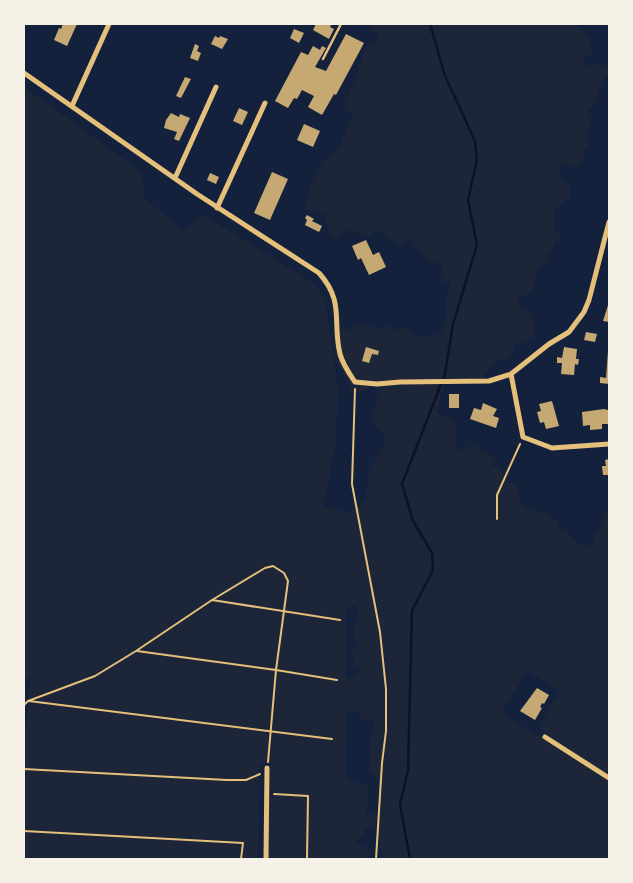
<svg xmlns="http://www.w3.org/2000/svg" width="633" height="883" viewBox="0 0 633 883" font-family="'DM Sans',sans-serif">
<rect width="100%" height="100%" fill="#14213d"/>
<path fill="#1d2539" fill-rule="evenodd" d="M 370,24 L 573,24 L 590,36 L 592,53 L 589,56 L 583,59 L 585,65 L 591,66 L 593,63 L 609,69 L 609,75 L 602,81 L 594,106 L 588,109 L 592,117 L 587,137 L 588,145 L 583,152 L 585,156 L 576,169 L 564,163 L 559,163 L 561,178 L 570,188 L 570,197 L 562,203 L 554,212 C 556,219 553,225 555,231 L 561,235 L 561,241 L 556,241 L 553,251 L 549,251 L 545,255 L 549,258 L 546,265 L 542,265 L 537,268 C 536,278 536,295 522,296 L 518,300 L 519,308 L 530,311 C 534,319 536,329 533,337 L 515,345 L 513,348 C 513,364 504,358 495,362 L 478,383 L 473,379 L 446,378 L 436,413 L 454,420 L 457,432 L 455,439 L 457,450 L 463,449 L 473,445 L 478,447 L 478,450 C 486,451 490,453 496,459 L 492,462 L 491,465 L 503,470 L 507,483 L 510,483 L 517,486 L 523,507 L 545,513 L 551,516 L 550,517 L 557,521 L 559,529 L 566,530 L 573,540 L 588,547 L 591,546 C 593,543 593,538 596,534 C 599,528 606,525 603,516 L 609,511 L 609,775 L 551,737 L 539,727 L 560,691 L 527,671 L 501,713 C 538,735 572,759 609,781 L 609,859 L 383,859 L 384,855 L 379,846 L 380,841 L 378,817 L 375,827 L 365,829 L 363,837 L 357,839 L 357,844 C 364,844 368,847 370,853 L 367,855 L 367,859 L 268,859 L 269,795 L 275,796 L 275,790 L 270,789 L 268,786 L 269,763 L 260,762 L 258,859 L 24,859 L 24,727 L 26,726 L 31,678 L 24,680 L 24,87 L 142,172 L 145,198 L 183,231 L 202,214 L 313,283 L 325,298 L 338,388 L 336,443 L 323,506 L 348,513 L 367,500 C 366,490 367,478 371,468 C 376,457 385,446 385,434 C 360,418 377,410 381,390 L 371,386 L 367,389 L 349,395 C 352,381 342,375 337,363 C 334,354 335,340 334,331 L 341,327 L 346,331 C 359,323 366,322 379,330 L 388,325 L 394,329 L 399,330 L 400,328 L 411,330 L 414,335 L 418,337 L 440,334 L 446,321 L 447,308 L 446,298 L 451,286 L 448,280 L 443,283 L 439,281 L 444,277 C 444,270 441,264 435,261 L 431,263 L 425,258 L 411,238 L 406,238 L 402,247 L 375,229 L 371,236 L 363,236 L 349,230 L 335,239 L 330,235 L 324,214 L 319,214 L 315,211 L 305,210 L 310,186 L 323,161 L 339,149 L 353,113 L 344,109 L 366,46 C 372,44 378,43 379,36 L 371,30 ZM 354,605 L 357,607 L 358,617 L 354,627 L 353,635 L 358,645 L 355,648 L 351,647 L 350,652 L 354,659 L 353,662 L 353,667 L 362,669 L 361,671 L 346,680 L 347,608 ZM 346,696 L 347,711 L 356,711 L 363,721 L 370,720 L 375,723 L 370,740 L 371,748 L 369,768 L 370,773 L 376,777 L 380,789 L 380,803 L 383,806 L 379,815 L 365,814 L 368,803 L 367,792 L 369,785 L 356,783 L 345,777 Z"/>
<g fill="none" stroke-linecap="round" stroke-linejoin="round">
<path stroke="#0b132b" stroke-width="2.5" d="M 410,859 L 400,805 L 408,770 L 412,611 L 433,570 L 432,553 L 413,521 L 402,484 L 445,374 L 453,324 L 477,245 L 468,200 L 477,160 L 475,141 L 445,76 L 430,24"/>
</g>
<path fill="#c6a872" d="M 63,24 L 77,24 L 67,46 L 54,40 L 59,28 L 61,29 Z
M 316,24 L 331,25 L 330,27 L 334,29 L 329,39 L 313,30 Z
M 294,29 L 304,33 L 299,43 L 290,38 Z
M 346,34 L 364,43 L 336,95 L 334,94 L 322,115 L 308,107 L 314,96 L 302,90 L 297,99 L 294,98 L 288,108 L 275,101 L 301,52 L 308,55 L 313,46 L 320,50 L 322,46 L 326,48 L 315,67 L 326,71 Z
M 215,36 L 219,38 L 220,36 L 228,39 L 222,49 L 211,44 Z
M 195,44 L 199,46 L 197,51 L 201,53 L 198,61 L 190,58 Z
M 185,77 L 191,79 L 181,98 L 176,96 Z
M 239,108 L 248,112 L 242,125 L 233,121 Z
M 171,113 L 179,117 L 180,114 L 190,118 L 179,141 L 174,139 L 177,132 L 164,128 L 166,120 Z
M 304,124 L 320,131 L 313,147 L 297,140 Z
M 272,172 L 288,179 L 270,220 L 254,213 Z
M 210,173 L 219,177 L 216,184 L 207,180 Z
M 307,215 L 314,219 L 312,221 L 322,226 L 319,232 L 305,225 L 307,220 L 305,218 Z
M 366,240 L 373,255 L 379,252 L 386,267 L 369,275 L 361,258 L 358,260 L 352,246 Z
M 609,302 L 609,322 L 603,321 Z
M 586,332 L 597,334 L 595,342 L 584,340 Z
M 366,347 L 379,351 L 378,355 L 372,354 L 369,363 L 362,361 Z
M 564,347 L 577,349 L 576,359 L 579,359 L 578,365 L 575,364 L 574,375 L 561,374 L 562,363 L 557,363 L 557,357 L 562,358 Z
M 608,351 L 609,351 L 609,384 L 600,383 L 600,377 L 606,378 Z
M 449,394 L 459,394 L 459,408 L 449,408 Z
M 552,401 L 559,426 L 546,429 L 544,422 L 540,423 L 537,412 L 541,411 L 539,404 Z
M 483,403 L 497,409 L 493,416 L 499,418 L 496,428 L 470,419 L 474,408 L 481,410 Z
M 604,409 L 608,410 L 609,424 L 602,424 L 602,429 L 590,430 L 590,425 L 583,426 L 582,412 Z
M 609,459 L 609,475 L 603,475 L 602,466 L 606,466 L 605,460 Z
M 537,688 L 549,695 L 544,704 L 542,703 L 540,707 L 542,708 L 535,720 L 520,711 Z"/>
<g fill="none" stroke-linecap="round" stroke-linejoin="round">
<path stroke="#e5c07b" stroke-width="2" d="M 355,389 L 352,484 L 380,632 L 386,689 L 386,731 L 382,763 L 376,859
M 497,519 L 497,495 L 520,444
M 212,600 L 340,620
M 137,651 L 276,670 L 337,680
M 29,701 L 332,739
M 24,705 L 28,701 L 95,676 L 136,651 L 212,600 L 265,568 L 273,566 L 284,573 L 288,581 L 276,670 L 268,762
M 24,769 L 227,780 L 246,780 L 260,774
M 274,794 L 308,796 L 307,859
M 24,831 L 243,843 L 241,859"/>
<path stroke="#e5c07b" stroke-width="2.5" d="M 323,59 L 341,24"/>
<path stroke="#e5c07b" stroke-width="5" d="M 24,73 L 197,194 L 319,273 C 345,302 332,321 340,354 C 343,365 349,373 355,382 L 377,384 L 400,382 L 489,381 L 511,374 L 549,344 L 569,332 L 584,312 L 589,300 L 609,222
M 72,106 L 109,24
M 175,178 L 216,87
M 217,208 L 265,103
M 511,374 L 523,437 L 552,448 L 609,444
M 545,737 L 609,778
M 266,859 L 267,768"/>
</g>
<rect width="633" height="883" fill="none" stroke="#f6f1e7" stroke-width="50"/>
</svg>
